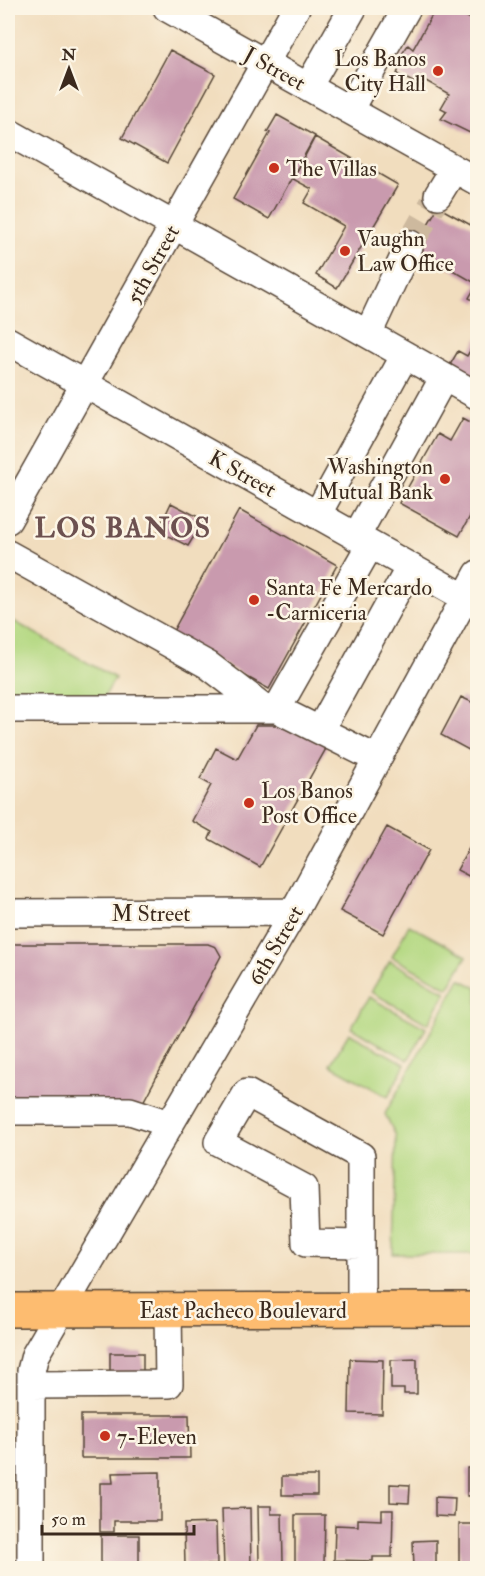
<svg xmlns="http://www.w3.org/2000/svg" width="485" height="1576" viewBox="0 0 485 1576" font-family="'IM FELL Double Pica',serif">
<rect width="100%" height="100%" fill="#fcf5e5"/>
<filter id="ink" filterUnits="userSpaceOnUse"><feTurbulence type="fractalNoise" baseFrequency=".0167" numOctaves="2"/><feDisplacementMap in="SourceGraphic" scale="12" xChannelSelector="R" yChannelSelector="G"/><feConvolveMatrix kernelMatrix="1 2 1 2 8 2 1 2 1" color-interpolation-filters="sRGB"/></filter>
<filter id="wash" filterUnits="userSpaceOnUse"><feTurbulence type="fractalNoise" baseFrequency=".008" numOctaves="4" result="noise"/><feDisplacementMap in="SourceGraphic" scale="24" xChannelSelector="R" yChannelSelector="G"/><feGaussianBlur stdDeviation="1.35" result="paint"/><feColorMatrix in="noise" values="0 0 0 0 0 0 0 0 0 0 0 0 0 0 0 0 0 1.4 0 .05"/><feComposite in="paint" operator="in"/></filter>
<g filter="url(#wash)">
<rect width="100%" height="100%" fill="#f1ddbe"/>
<path fill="#b3d881" stroke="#778150" stroke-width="1.5" d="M 8,618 L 115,678 L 103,699 L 8,701 Z
M 409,925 L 467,956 L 448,988 L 392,957 Z
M 390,961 L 446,992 L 428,1024 L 371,992 Z
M 460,979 L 477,988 L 477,1254 L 393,1254 L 396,1136 L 385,1114 Z
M 369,997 L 426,1028 L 408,1060 L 351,1028 Z
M 349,1033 L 405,1064 L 388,1097 L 330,1065 Z"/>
<g id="blocks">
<path fill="#c99aae" d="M 436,8 L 451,8 L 478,23 L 478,130 L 474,128 L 472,134 L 441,119 L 447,111 L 441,108 L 449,94 L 419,77 L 415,83 L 397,74 L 399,69 L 395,64 L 408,45 L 413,49 Z
M 170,50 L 215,74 L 167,163 L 122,138 Z
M 277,115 L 315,136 L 269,219 L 233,199 L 270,133 L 267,132 Z
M 315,137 L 398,185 L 337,288 L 316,275 L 344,226 L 304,203 L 312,189 L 293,179 Z
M 438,207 L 478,229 L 478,303 L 469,298 L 477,284 L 414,248 Z
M 478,337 L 478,387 L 447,370 L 458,351 L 467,356 Z
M 463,418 L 478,426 L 478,502 L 459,536 L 399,503 L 438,434 L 450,441 Z
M 171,503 L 204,520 L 188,546 L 158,531 Z
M 239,510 L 337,565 L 269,689 L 171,635 Z
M 461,697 L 478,705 L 478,755 L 441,735 Z
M 256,725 L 291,725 L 328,745 L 260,867 L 209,839 L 212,832 L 192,821 L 211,785 L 200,779 L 216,748 L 237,759 Z
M 387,827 L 429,850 L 383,934 L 340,911 Z
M 478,832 L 478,881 L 457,870 Z
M 8,944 L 208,944 L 216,947 L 221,956 L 141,1106 L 8,1106 Z
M 110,1353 L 143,1353 L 143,1373 L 110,1373 Z
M 350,1359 L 383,1360 L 382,1414 L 349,1413 Z
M 417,1359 L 417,1394 L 404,1394 L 404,1389 L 391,1389 L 391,1360 Z
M 81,1415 L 189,1415 L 190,1458 L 81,1458 Z
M 467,1468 L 478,1468 L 478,1496 L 467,1496 Z
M 160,1472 L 160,1521 L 114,1521 L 114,1532 L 100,1532 L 100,1483 L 113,1483 L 112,1473 Z
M 282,1476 L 317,1476 L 317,1495 L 282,1495 Z
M 390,1484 L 410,1485 L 409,1503 L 390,1502 Z
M 435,1497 L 455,1498 L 454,1517 L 435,1516 Z
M 258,1506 L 271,1506 L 271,1514 L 282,1514 L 283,1563 L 259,1564 Z
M 250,1508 L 251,1568 L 224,1568 L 222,1509 Z
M 382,1510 L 393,1510 L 392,1557 L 373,1557 L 373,1561 L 334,1560 L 335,1525 L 358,1526 L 358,1519 L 382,1520 Z
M 295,1515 L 325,1515 L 324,1564 L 295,1563 Z
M 216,1523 L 217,1565 L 185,1566 L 184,1524 Z
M 459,1524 L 478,1524 L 478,1568 L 459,1568 Z
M 101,1535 L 139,1535 L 139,1567 L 101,1567 Z
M 436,1540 L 436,1568 L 414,1568 L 413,1541 Z"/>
</g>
</g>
<g filter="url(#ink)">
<use href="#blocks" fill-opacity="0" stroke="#564536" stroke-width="1.5"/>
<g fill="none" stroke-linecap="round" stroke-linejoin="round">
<path stroke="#cdb99e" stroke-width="27" stroke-dasharray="27 14" stroke-linecap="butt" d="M 410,244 L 438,195"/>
<defs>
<path id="minor" d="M 167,8 L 478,182
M 308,87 L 353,8
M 349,110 L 407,8
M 8,132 L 478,396
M 438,195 L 454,169
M 368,334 L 410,244
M 8,341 L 478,605
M 317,515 L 405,355
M 8,520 L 296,8
M 356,537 L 444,377
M 8,554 L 208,665 L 263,707
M 8,709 L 277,709 L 377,759
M 277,709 L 370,545
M 320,730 L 410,567
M 8,913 L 294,912
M 8,1111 L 130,1111 L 170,1124
M 361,1244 L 306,1243 L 304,1188 L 218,1142 L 247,1093 L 361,1156 L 361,1309
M 31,1385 L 169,1384 L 168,1310
M 31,1568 L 31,1371 L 35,1355 L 294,912 L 478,574"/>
<path id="highway" d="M 8,1310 L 478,1309"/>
</defs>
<use href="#minor" stroke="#564536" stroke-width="30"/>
<use href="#highway" stroke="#564536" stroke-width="36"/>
<use href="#minor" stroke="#fff" stroke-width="27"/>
<use href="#highway" stroke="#fdbc70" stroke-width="33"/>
</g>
</g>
<g fill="#c8321e" stroke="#fcf5e5" stroke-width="2">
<circle cx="438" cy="71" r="6"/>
<circle cx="274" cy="168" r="6"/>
<circle cx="345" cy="251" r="6"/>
<circle cx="445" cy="479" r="6"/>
<circle cx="254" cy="600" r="6"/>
<circle cx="249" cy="803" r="6"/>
<circle cx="105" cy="1436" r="6"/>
</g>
<g text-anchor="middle" stroke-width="5" stroke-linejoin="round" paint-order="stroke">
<g font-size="22" fill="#3b2a1e" stroke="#fcf5e5" text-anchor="start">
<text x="426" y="66" text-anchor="end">Los Banos<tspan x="426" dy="25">City Hall</tspan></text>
<text x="286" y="176">The Villas</text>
<text x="357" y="246">Vaughn<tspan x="357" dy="25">Law Office</tspan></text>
<text x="433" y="474" text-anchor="end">Washington<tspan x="433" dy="25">Mutual Bank</tspan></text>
<text x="266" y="595">Santa Fe Mercardo<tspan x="266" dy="25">-Carniceria</tspan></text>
<text x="261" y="798">Los Banos<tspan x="261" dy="25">Post Office</tspan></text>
<text x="117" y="1444">7-Eleven</text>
</g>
<g font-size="22" fill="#3b2a1e" stroke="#fcf5e5">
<text transform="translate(275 68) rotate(29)" y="8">J Street</text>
<text transform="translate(152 264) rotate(-61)" y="8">5th Street</text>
<text transform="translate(243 473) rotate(29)" y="8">K Street</text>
<text x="151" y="921">M Street</text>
<text transform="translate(275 945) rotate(-60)" y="8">6th Street</text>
<text x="243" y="1318">East Pacheco Boulevard</text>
</g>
<g font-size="28" font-weight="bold" letter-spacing="1.5" fill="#6d5150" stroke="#fcf5e5">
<text x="123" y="537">LOS BANOS</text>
</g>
</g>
<rect width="485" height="1576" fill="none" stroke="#fcf5e5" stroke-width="30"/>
<g transform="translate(69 69)" stroke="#fcf5e5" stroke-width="4.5" paint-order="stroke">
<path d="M0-4.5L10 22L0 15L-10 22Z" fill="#3b2a1e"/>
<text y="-9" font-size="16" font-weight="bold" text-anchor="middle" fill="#3b2a1e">N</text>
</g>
<path d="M42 1525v9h152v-9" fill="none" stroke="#3b2a1e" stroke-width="3"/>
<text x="51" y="1525" font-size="18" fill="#3b2a1e" stroke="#fcf5e5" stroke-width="4.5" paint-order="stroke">50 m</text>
</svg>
